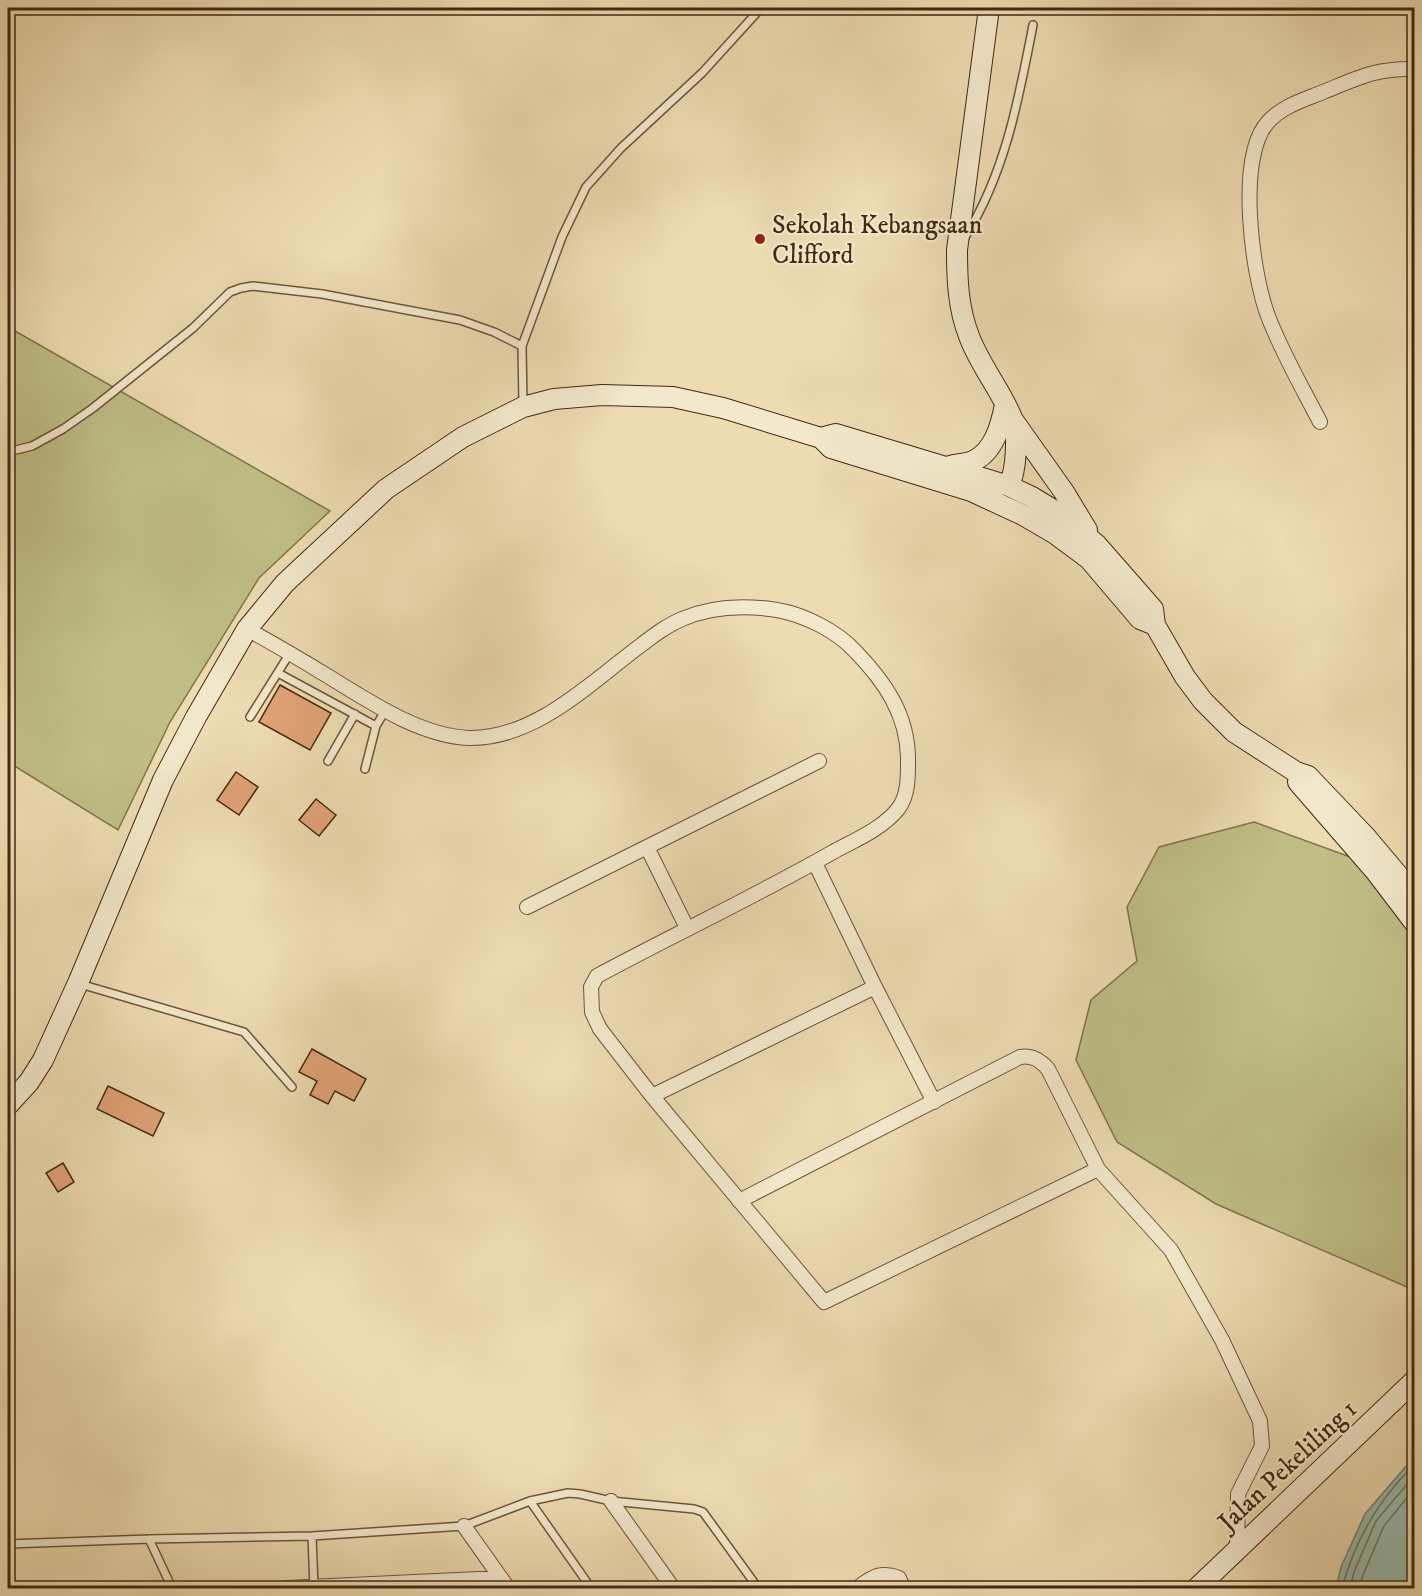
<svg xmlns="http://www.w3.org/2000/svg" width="1422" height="1596" font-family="'IM FELL DW Pica',serif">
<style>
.green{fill:#bfbe87;stroke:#82734c;stroke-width:1.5}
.water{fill:#99bbae;stroke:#77806f;stroke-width:1.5}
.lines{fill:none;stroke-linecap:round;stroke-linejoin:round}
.shore{stroke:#6f725f;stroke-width:1.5}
.building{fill:#e0a377;stroke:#452810;stroke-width:1.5}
.lane-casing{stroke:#6f5538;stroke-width:10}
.street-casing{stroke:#6f5538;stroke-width:16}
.secondary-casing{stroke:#452810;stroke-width:22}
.lane{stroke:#f3e8cc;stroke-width:7}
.street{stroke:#f3e8cc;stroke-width:14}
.secondary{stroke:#f3e8cc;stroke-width:20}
.poi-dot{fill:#8f2418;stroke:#f3e8cc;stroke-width:2}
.labels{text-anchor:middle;stroke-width:4.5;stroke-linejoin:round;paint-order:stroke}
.poi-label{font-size:26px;fill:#452810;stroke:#f3e8cc;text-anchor:start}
.street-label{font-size:26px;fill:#452810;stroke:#f3e8cc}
</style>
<rect width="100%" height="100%" fill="#eddbb1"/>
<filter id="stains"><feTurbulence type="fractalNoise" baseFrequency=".00333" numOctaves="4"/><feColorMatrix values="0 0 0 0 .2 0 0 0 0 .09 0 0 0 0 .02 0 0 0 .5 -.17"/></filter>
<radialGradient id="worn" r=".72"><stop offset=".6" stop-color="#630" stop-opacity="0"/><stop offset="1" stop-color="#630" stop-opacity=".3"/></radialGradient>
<path class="green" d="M8,327L330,511L259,578L170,722L118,830L8,762Z
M1254,822L1353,858L1414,932V1290L1216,1204L1117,1142L1076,1060L1091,1000L1137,961L1127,907L1159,847Z"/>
<path class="water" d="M1414,1457V1588H1336L1341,1567L1365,1514Z"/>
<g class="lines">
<path class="shore" d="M1342,1588C1355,1540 1378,1500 1414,1465
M1350,1588L1354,1572L1376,1521L1414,1476
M1359,1588L1363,1575L1384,1526L1414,1489"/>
</g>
<path class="building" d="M280,685L331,713L310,750L259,722Z
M236,772L258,787L239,815L217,800Z
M316,799L336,815L319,836L299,820Z
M312,1049L366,1079L354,1101L335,1091L328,1104L310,1095L317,1081L299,1072Z
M108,1086L164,1113L153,1136L97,1109Z
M63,1163L74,1182L58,1192L46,1173Z"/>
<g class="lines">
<g class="lane-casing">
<path id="lane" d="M965,237C1005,174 1019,98 1033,25
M523,404L522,346L562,237L586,187L621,148L702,73L761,8
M8,452L32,446L63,429L93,408L193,328L230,292L241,288L253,286L322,294L460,320L494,332L522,346
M278,673L376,726L385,711
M250,717L290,653
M328,761L355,714
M365,769L376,726
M80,984L244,1032L292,1087
M530,1501L591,1588
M312,1536L314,1587
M149,1539L172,1588
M8,1544L149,1539L312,1536L464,1526L530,1501L568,1493L580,1494L611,1501L694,1509L703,1512L758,1588"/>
</g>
<g class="street-casing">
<path id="street" d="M1320,422C1302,387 1282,353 1268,316C1252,274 1236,157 1268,122C1282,106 1304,100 1323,92C1358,78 1376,68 1414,69
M247,629C274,644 300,659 326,675C367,700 419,736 469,738C532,739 585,688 632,652C648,640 663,627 682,619C712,606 745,605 777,610C805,615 837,631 856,652C885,682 907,714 908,757C908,775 909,795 898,809C882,829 855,840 833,852C756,896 675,934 597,976L591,987L592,1012L600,1029L652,1096L824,1302L1098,1169L1048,1069C1040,1060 1032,1055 1020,1057L739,1201
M647,847L687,928
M815,863L875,987L934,1102
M527,907L819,761
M652,1096L875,987
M1098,1169L1171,1250L1222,1340L1260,1421L1262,1446L1238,1494L1237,1549
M611,1501L673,1588
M464,1526L508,1588
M287,1588L500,1578
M857,1588C873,1577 879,1571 899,1578L903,1588"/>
</g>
<g class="secondary-casing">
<path id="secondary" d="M989,8L957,250C957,279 958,308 969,336C980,366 1001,390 1012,418C1019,434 1016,471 1009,486
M1013,420L1064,492L1087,530
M821,438L836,434L1009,486L1032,497L1060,514L1097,545L1153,609L1155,625L1185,677L1203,701L1234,732L1296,772L1308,776L1366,837L1414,894
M950,466C957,464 966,464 973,461C994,452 1001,425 1005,405
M1298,782L1376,872L1414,922
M8,1105L29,1082L43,1060L78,983L163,780L196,717L247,629L285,583L386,489L463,437L523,407L554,399L602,395L673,397L723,408L821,438L831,448L971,491L1023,515L1054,533L1089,559L1140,619L1155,625
M1197,1588L1414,1381"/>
</g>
<use href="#lane" class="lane"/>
<use href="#street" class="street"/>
<use href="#secondary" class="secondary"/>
</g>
<circle class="poi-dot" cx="760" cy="239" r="6"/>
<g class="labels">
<g class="poi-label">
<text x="772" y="233">Sekolah Kebangsaan<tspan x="772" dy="30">Clifford</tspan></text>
</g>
<g class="street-label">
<text transform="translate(1287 1465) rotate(-43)" y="9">Jalan Pekeliling 1</text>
</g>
</g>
<rect width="1422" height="1596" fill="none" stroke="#eddbb1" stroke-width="30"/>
<rect x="9" y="9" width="1404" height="1578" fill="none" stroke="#452810" stroke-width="3"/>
<rect x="15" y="15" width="1392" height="1566" fill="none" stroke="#452810" stroke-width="1.5"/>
<rect width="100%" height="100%" filter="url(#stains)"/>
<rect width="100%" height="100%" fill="url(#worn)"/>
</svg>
